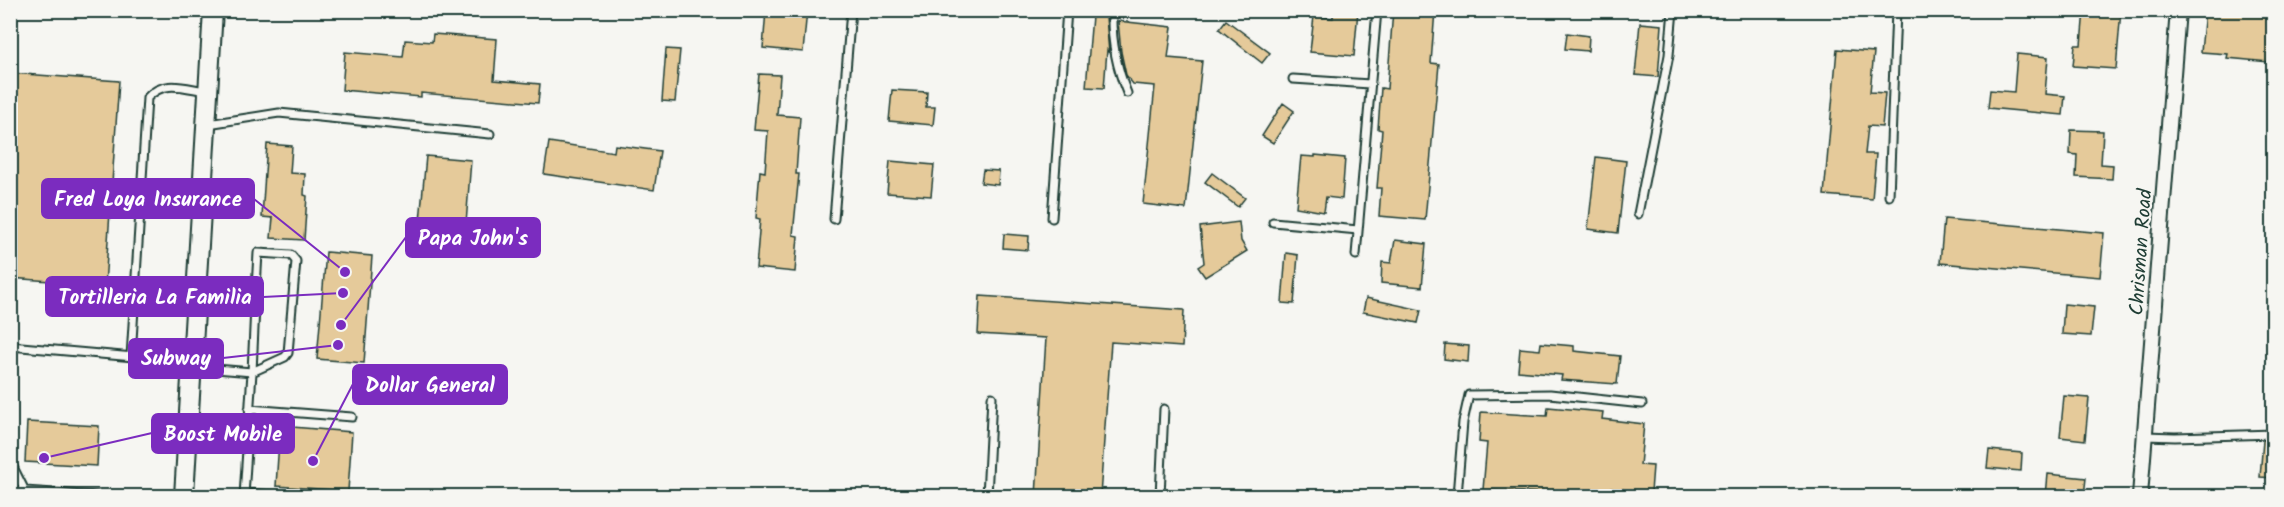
<svg xmlns="http://www.w3.org/2000/svg" width="2284" height="507" font-family="Kalam,sans-serif">
<style>
.building{fill:#e5ca9a;stroke:#1f3d34;stroke-width:1.5}
.lines{fill:none;stroke-linecap:round;stroke-linejoin:round}
.lane-casing{stroke:#1f3d34;stroke-width:11}
.street-casing{stroke:#1f3d34;stroke-width:18}
.secondary-casing{stroke:#1f3d34;stroke-width:22}
.lane{stroke:#f6f6f2;stroke-width:7}
.street{stroke:#f6f6f2;stroke-width:14}
.secondary{stroke:#f6f6f2;stroke-width:18}
.labels{text-anchor:middle;stroke-width:4.5;stroke-linejoin:round;paint-order:stroke}
.street-label{font-size:20px;fill:#1f3d34;stroke:#f6f6f2}
.leader{fill:none;stroke:#7b2cbf;stroke-width:2}
.callout-dot{fill:#7b2cbf;stroke:#f6f6f2;stroke-width:2}
.callout{fill:#7b2cbf;stroke:#7b2cbf;stroke-width:2}
.callout-label{font-size:21px;text-anchor:middle;font-weight:bold;fill:#fff}
</style>
<rect width="100%" height="100%" fill="#f6f6f2"/>
<filter id="ink" filterUnits="userSpaceOnUse"><feTurbulence type="fractalNoise" baseFrequency=".0167" numOctaves="2"/><feDisplacementMap in="SourceGraphic" scale="12" xChannelSelector="R" yChannelSelector="G"/><feConvolveMatrix kernelMatrix="1 2 1 2 8 2 1 2 1" color-interpolation-filters="sRGB"/></filter>
<g filter="url(#ink)">
<path class="building" d="M766,10H807L803,52L763,48Z
M1333,10H1358L1354,56L1310,52L1314,16L1333,18Z
M1393,10H1435L1431,63L1439,64L1425,220L1379,216L1381,188H1377L1382,130L1378,129L1381,88L1387,89Z
M2084,10H2121L2116,69L2073,66L2075,45H2081Z
M2205,10H2273L2269,62L2227,58L2228,54L2201,52Z
M1092,16L1106,17L1109,53L1107,50L1104,88L1086,87Z
M1226,20L1270,53L1262,63L1219,29Z
M1118,21L1172,27L1168,58L1202,61L1186,209L1143,204L1155,86L1133,84L1126,75L1121,52Z
M1640,23L1662,25L1658,77L1635,75Z
M1567,33L1589,36L1588,51L1565,49Z
M433,34L497,39L494,80L540,84L538,103L421,93V97L342,90L345,52L403,57L405,40L432,42Z
M666,49L680,50L675,102L662,101Z
M1837,49L1874,52L1870,92L1885,93L1882,127L1868,126L1865,154H1876L1872,199L1824,195Z
M2017,54L2048,57L2045,94L2065,96L2063,115L1988,108L1990,90L2014,92Z
M10,73L119,81L105,285L10,278Z
M759,74L780,75L777,115L800,117L796,174H799L793,235L798,236L795,272L756,268L760,219L756,218L760,171L765,172L768,131L754,130Z
M892,90L927,92L926,107H935L933,125L889,121Z
M1283,103L1294,111L1273,143L1262,136Z
M2071,130L2103,131L2101,164L2113,165L2112,179L2076,177L2077,155L2070,154Z
M549,142L614,152L615,145L660,151L654,190L544,174Z
M267,144L292,146L290,173L305,174L304,195L307,196L304,240L271,238L273,218L262,217Z
M1315,155L1345,158L1342,199L1326,197L1324,212L1296,207L1301,156L1315,157Z
M426,156L471,160L465,236L419,232Z
M1596,157L1626,161L1618,233L1588,229Z
M890,161L934,165L931,196L887,193Z
M983,170L999,171L998,185L981,183Z
M1212,173L1245,198L1238,207L1205,182Z
M1944,219L2104,233L2100,277L1940,263Z
M1239,222L1241,241L1247,251L1205,277L1198,267L1204,263L1200,227Z
M1004,234L1029,236L1028,250L1003,248Z
M1395,240L1426,244L1422,287L1381,283L1382,262L1391,263Z
M326,252L372,256L364,363L317,359Z
M1286,253L1298,255L1294,304L1282,303Z
M980,296L1184,310L1182,347L1111,342L1100,496H1036L1046,338L978,334Z
M1366,298L1421,310L1418,323L1363,312Z
M2064,304L2094,307L2091,336L2062,334Z
M1541,343L1574,346V351L1620,356L1617,384L1561,380L1562,375L1518,371L1520,348L1540,350Z
M1445,344L1469,346L1468,362L1444,359Z
M2064,396L2089,398L2085,440L2060,437Z
M1548,407L1603,412L1602,419L1644,424L1640,465L1653,466L1651,492L1606,488L1605,496H1551V493L1483,490L1487,443L1479,442L1481,412L1547,416Z
M27,422L99,426L97,466L25,462Z
M280,426L352,432L348,491L276,486Z
M2263,440H2274V478L2260,477Z
M1989,450L2022,453L2021,471L1987,468Z
M2048,474L2086,478L2084,496H2046Z"/>
<g class="lines">
<g class="lane-casing">
<path id="lane" d="M1112,10C1111,41 1116,66 1127,93
M1293,79L1370,84
M208,124L279,113L490,134
M1889,196L1896,10
M1638,214L1669,55L1673,10
M1052,218L1067,10
M834,219L851,10
M1273,222L1358,230
M1356,255L1377,10
M10,346L190,362
M131,357L147,98C164,79 184,88 207,91
M192,367L252,372L255,306L197,302
M249,409L352,417
M2145,436L2175,437L2274,434
M10,466L13,467L25,491H10
M244,493L292,496
M25,496V491L98,496
M244,496L252,372L285,357L288,353L296,261L291,255L258,253L255,306
M987,496L992,397
M1160,496L1164,409
M1457,496L1463,422L1469,395L1550,394L1642,404"/>
</g>
<g class="street-casing">
<path id="street" d="M2140,496L2178,10"/>
</g>
<g class="secondary-casing">
<path id="secondary" d="M184,496L213,10"/>
</g>
<use href="#lane" class="lane"/>
<use href="#street" class="street"/>
<use href="#secondary" class="secondary"/>
</g>
</g>
<g class="labels">
<g class="street-label">
<text transform="translate(2140 252) rotate(-86)" y="7">Chrisman Road</text>
</g>
</g>
<path class="leader" d="M345 272L254 199M341 325L406 237M343 293L263 297M338 345L223 358M313 461L353 384M44 458L152 433"/>
<g class="callout-dot">
<circle cx="345" cy="272" r="6"/>
<circle cx="341" cy="325" r="6"/>
<circle cx="343" cy="293" r="6"/>
<circle cx="338" cy="345" r="6"/>
<circle cx="313" cy="461" r="6"/>
<circle cx="44" cy="458" r="6"/>
</g>
<g class="callout">
<rect x="42" y="179" width="212" height="39" rx="6"/>
<rect x="406" y="218" width="134" height="39" rx="6"/>
<rect x="46" y="277" width="217" height="39" rx="6"/>
<rect x="129" y="339" width="94" height="39" rx="6"/>
<rect x="353" y="365" width="154" height="39" rx="6"/>
<rect x="152" y="414" width="142" height="39" rx="6"/>
</g>
<g class="callout-label">
<text x="148" y="206">Fred Loya Insurance</text>
<text x="473" y="245">Papa John's</text>
<text x="155" y="304">Tortilleria La Familia</text>
<text x="176" y="365">Subway</text>
<text x="430" y="392">Dollar General</text>
<text x="223" y="441">Boost Mobile</text>
</g>
<rect width="2284" height="507" fill="none" stroke="#f6f6f2" stroke-width="36"/>
<rect x="18" y="18" width="2248" height="471" fill="none" stroke="#1f3d34" stroke-width="2" filter="url(#ink)"/>
</svg>
